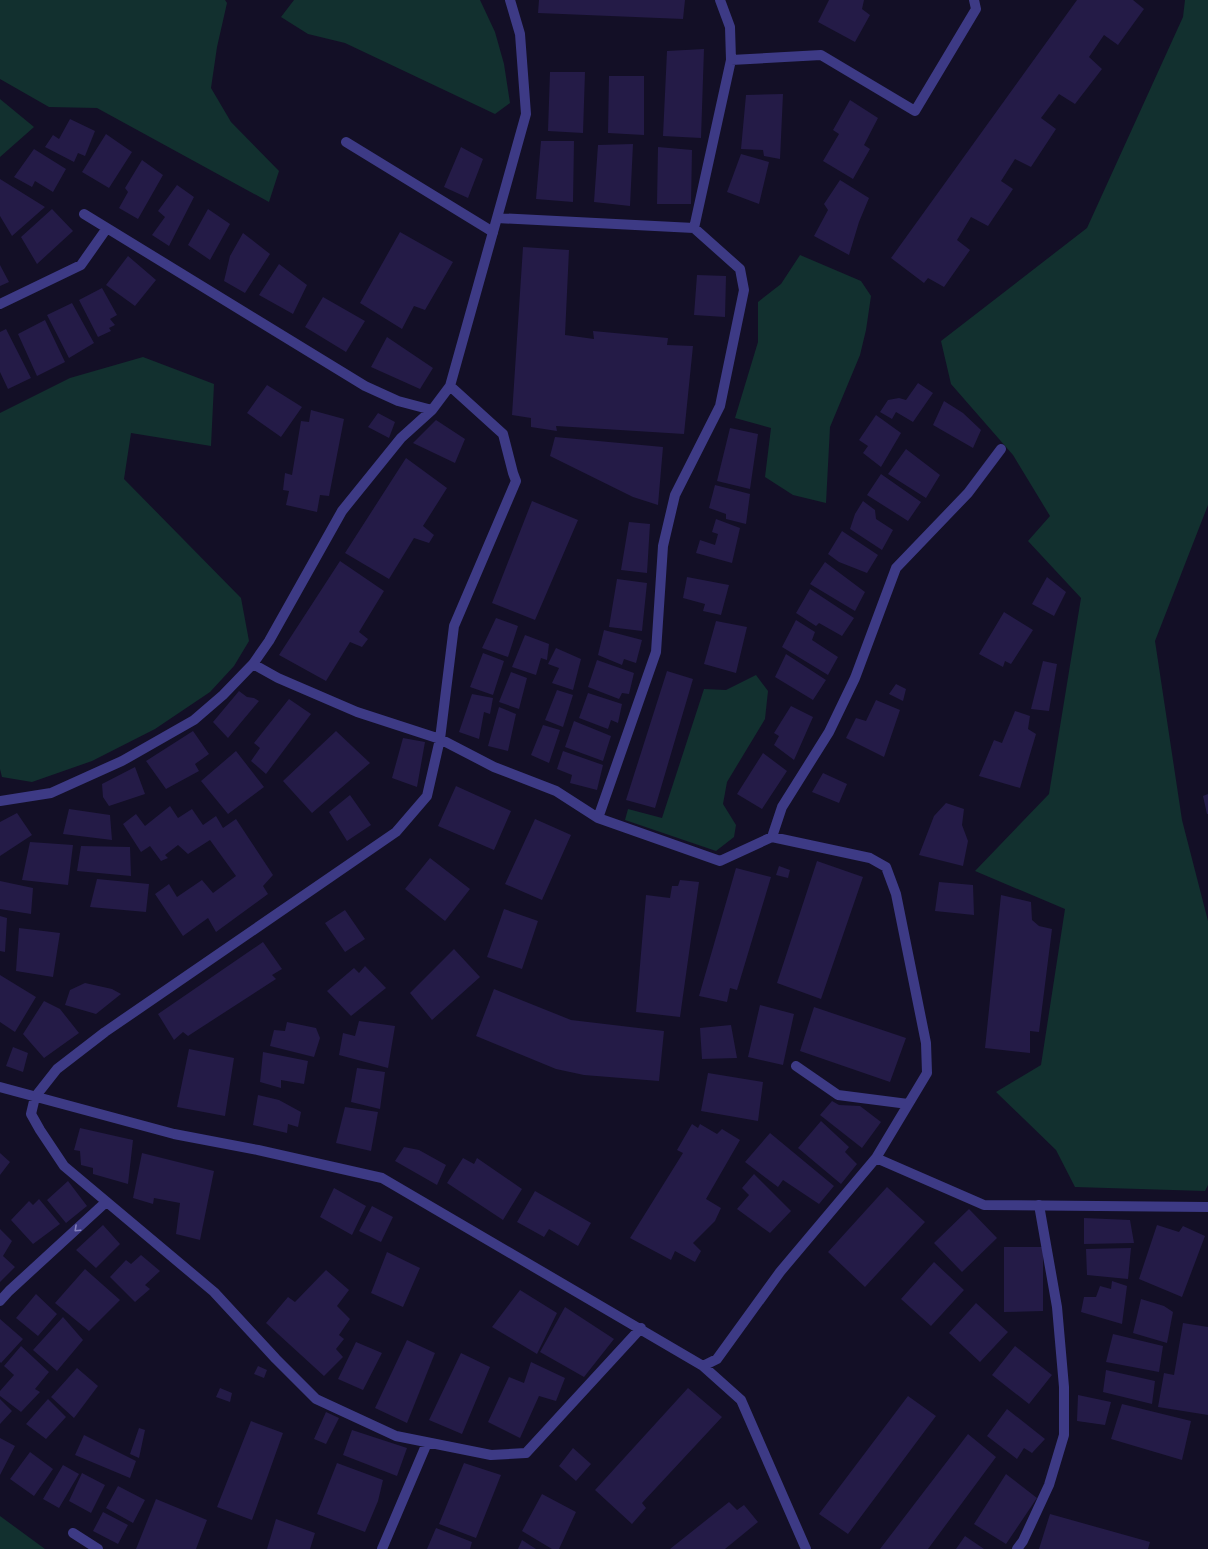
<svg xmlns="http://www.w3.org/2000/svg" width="1208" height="1549" font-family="Poppins,sans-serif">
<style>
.green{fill:#12302f}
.building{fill:#241b47}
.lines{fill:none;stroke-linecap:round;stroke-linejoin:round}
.service{stroke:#3d3a85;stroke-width:10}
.minor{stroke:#3d3a85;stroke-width:10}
.oneway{stroke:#837fbc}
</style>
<rect width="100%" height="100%" fill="#130f26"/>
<path class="green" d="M0,0H225L227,3L217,47L211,88L231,122L279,171L269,202L97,108L49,107L0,79Z
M294,0H480L495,32L504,64L510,103L495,114L345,43L308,34L281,17Z
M1185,0H1208V505L1155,641L1182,820L1208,921V1185L1205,1191L1075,1187L1056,1150L996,1092L1041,1065L1065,909L975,871L1049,794L1081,598L1028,541L1050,516L1013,455L951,384L941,341L1087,228L1183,17Z
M0,99L34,127L0,157Z
M800,255L861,281L871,296L866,330L860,355L830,427L826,503L793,495L765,477L771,428L735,418L758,342V302L781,284Z
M143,357L214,384L211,446L131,433L124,479L241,598L249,641L234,666L210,692L155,729L92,761L32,782L2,777L0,769V413L70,378Z
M756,675L768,691L765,719L727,782L723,804L736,825L734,837L716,851L625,820L628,809L662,818L704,689L726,690Z
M0,1516L45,1549H0Z"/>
<path class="building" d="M539,0H685L683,19L538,13Z
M829,0H864L862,9L870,15L855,42L818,22Z
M1077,0H1133L1144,9L1118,45L1104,35L1089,57L1102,69L1075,104L1059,94L1041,118L1056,129L1031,167L1015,159L1001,181L1013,189L988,226L971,217L957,240L970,250L944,287L928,278L924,283L891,258Z
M704,49L701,138L663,136L667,51Z
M550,72H585L583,133L548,131Z
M609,76H644V135L608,133Z
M783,94L780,159L764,156L763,150L741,149L746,95Z
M850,100L878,118L864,145L870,149L853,179L823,161L839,134L833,130Z
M70,119L95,131L85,156L78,153L74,162L45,147L53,135L59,139Z
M106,134L132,152L109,188L82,172Z
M541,141H574L573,202L536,199Z
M633,144L630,206L594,202L598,145Z
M461,147L483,159L468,198L444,187Z
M658,147L692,150L691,204H657Z
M34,149L66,169L53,192L35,181L32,187L14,177Z
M741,154L769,162L759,204L727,192Z
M142,160L163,175L138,219L119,208L128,192L125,188Z
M0,179L45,207L12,236L0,216Z
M840,180L869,198L859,222L849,255L814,236L828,210L824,204Z
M177,185L194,197L169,246L152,235L165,217L158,211Z
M52,209L73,231L37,264L21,237Z
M208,209L230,224L210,260L188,245Z
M400,232L453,262L425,310L414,306L402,329L360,303Z
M243,233L270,254L245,293L224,281L230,256Z
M523,247L569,250L565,335L594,339L593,331L668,338L667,345L693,346L684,434L556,426L557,431L531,427V418L512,415Z
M128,256L156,280L135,306L106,285Z
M279,264L307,285L293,314L259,295Z
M0,265L9,282L0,286Z
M697,275L726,276L725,317L694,315Z
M102,288L117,315L110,319L115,325L109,328L111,331L98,337L79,300Z
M323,297L365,321L346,352L305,327Z
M72,303L94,343L69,358L47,315Z
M45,320L65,362L37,376L18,334Z
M6,329L31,378L8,389L0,372V332Z
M387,337L433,368L420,389L371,367Z
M918,383L933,393L913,422L896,412L892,419L880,412L888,400L899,398L906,400Z
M267,385L302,407L281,437L247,413Z
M944,401L963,413L981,430L973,448L933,425Z
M311,410L344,419L329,496L320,495L317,512L286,505L289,491L283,490L285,473L292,475L301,421L309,422Z
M378,413L395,422L389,438L368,427Z
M876,415L901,433L881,467L863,453L868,446L859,440Z
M436,420L465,439L455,463L413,443Z
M730,428L758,434L750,489L717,481Z
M555,437L663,447L658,505L633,497L550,456Z
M906,449L940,475L926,498L888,474Z
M406,458L447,488L423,526L434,535L429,543L414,538L389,579L345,553Z
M881,474L921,502L908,521L867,495Z
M715,485L750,494L746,524L726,519V514L709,508Z
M532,501L578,520L535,620L492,603Z
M863,501L875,510L876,519L893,530L882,550L850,529L855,514Z
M716,519L740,528L732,563L696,553L700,540L715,545L718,534L712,532Z
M629,522L650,524L647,573L621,570Z
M842,531L878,555L867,573L839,562L828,554Z
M340,561L384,591L359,632L368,639L362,647L350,642L326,681L279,655Z
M825,562L865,592L855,611L810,584Z
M687,577L729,585L721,615L703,611L705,604L683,598Z
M1047,577L1066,592L1054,616L1032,604Z
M617,579L647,583L642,631L609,627Z
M810,589L854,618L842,636L819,623L816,626L796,613Z
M1004,612L1033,630L1011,664L1005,661L1003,667L979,654Z
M496,618L518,626L508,657L482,648Z
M796,620L815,632L812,640L838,657L828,675L782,647Z
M716,621L747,627L736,673L704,664Z
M604,630L642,640L636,663L624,659L622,665L598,655Z
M525,635L549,644L547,660L541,658L536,675L512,667Z
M556,648L581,659L573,690L552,683L559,668L548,664Z
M483,653L504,661L493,695L470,687Z
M786,654L826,680L813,700L775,677Z
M597,660L634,673L629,694L622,693L619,699L588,687Z
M1043,661L1057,664L1049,711L1031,709Z
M667,671L693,679L655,808L626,800Z
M511,672L527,678L519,709L499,702Z
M896,684L906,689L903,701L889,694Z
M557,690L573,695L563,727L545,720Z
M239,691L247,697L254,698L259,701L228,738L213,722Z
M588,693L622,704L618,723L611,720L608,729L579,718Z
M472,694L493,698L490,714L484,712L479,739L459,732Z
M289,699L311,714L266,774L251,761L260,748L254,743Z
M876,700L900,710L884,757L846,738L856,718L866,721Z
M791,706L813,717L794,760L774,745L779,736L774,733Z
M499,707L516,714L508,751L488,746Z
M1015,711L1030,716L1028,729L1036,734L1020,788L979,776L994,740L1002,743Z
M574,721L611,736L603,761L565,747Z
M543,725L560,730L549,763L531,755Z
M193,731L209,754L195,764L199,771L166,789L146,761Z
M336,731L370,763L312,813L283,781Z
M403,738L425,742L417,787L392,778Z
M236,751L264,787L228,814L201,781Z
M563,751L603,765L597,790L570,783L572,775L557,769Z
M763,753L787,771L762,809L737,794Z
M135,767L145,794L109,806L103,797L102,784Z
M823,773L847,784L839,803L812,792Z
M456,786L511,811L494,850L438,826Z
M1208,794V814H1207L1203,796Z
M350,795L371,825L347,841L329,812Z
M946,803L964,809L962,825L968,841L963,866L919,855L934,816Z
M170,806L178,818L192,809L203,825L216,816L223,828L236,819L273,875L263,886L268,894L216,932L208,918L183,936L155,894L169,884L177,897L202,880L213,893L236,876L210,840L188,854L178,845L165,855L168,858L161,861L150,846L141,852L123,824L136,814L145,826Z
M69,809L110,815L112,840L63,834Z
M17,813L32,835L0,856V822Z
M535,819L571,835L542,900L505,884Z
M30,842L73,845L68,885L22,880Z
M81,846L130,847L131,876L77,871Z
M430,858L470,889L445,921L405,889Z
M817,861L863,877L821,999L777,983Z
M779,866L790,870L788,878L776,875Z
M736,868L771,877L737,990L730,988L727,1002L699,996Z
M97,879L149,884L146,912L90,907Z
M680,880L699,882L680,1017L636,1012L646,895L670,898L672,886H678Z
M0,881L33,888L31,914L0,909Z
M939,882L973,885L974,915L935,911Z
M1001,895L1031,902L1032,920L1039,926L1052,929L1039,1032L1030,1031V1053L985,1048Z
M504,909L538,921L522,969L487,957Z
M345,910L365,939L345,952L325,923Z
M0,916L7,918L5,952L0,951Z
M19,928L60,933L53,977L16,971Z
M263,942L282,969L272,975L276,979L188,1036L183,1032L174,1040L158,1014Z
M454,949L480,977L432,1020L410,993Z
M365,966L386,988L351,1016L327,991L354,968L359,973Z
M0,975L36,997L15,1032L0,1022Z
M85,983L112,989L121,994L96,1014L65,1005L70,990Z
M494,989L571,1020L664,1031L659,1081L584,1075L556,1069L476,1036Z
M44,1001L60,1009L79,1033L44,1058L23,1034Z
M760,1005L794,1014L783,1065L748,1057Z
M814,1007L906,1038L890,1082L800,1051Z
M359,1021L395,1026L388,1068L339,1055L343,1033L355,1036Z
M287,1022L316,1028L320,1038L314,1057L270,1046L274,1030L285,1031Z
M731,1025L737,1058L702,1059L700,1028Z
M13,1047L28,1053L23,1072L6,1066Z
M189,1049L234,1058L225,1116L177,1107Z
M263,1052L308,1061L304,1084L281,1080V1088L260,1082Z
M357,1068L385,1072L380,1109L351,1102Z
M708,1073L763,1082L758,1121L701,1111Z
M258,1095L279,1100L301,1112L298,1127L288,1124L287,1133L253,1125Z
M832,1101L839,1105L860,1106L881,1122L862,1148L820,1115Z
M345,1107L378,1112L371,1151L336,1143Z
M821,1121L849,1147L845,1152L857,1164L841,1184L798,1148Z
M692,1124L698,1128L700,1124L717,1134L722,1129L740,1140L706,1199L721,1208L715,1221L693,1243L701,1251L695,1262L675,1251L671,1260L630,1238L683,1153L677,1150Z
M80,1128L133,1140L128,1184L93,1174V1168L81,1165L80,1151L74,1150Z
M770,1133L834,1186L819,1204L783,1180L778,1187L745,1162Z
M404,1147L419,1150L446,1165L437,1185L395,1161Z
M0,1153L10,1162L0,1175Z
M142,1153L214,1171L200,1240L176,1234L180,1203L154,1198L153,1204L133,1198Z
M463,1158L474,1164L477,1158L522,1189L503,1220L447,1183Z
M754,1174L791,1211L770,1233L737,1209L749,1195L742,1188Z
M68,1181L87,1206L66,1223L47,1200Z
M887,1187L925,1222L865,1287L828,1252Z
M334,1188L366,1206L352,1235L320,1217Z
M535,1191L591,1223L578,1246L549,1229L544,1237L517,1222Z
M39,1199L60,1224L33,1244L11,1220L29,1201L33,1205Z
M372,1206L393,1217L381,1242L359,1231Z
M969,1209L997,1238L962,1272L934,1243Z
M1084,1218L1130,1220L1134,1243L1084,1244Z
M103,1225L120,1244L96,1268L76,1250Z
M1157,1225L1179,1232L1183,1226L1205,1236L1182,1297L1139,1279Z
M0,1229L12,1241L3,1256L15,1267L0,1282Z
M1004,1247H1043V1311L1004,1312Z
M1131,1248L1128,1279L1087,1275L1086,1249Z
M387,1252L420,1268L403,1307L371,1293Z
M141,1255L160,1271L145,1285L150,1289L135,1302L110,1277L126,1260L131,1264Z
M934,1262L964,1290L931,1326L901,1299Z
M85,1269L120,1300L89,1331L55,1303Z
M326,1270L349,1290L337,1306L350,1319L339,1335L344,1339L336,1349L343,1357L324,1376L266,1323L288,1297L295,1302Z
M1112,1281L1127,1286L1122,1324L1081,1312L1084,1297H1096L1100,1286L1111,1289Z
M520,1290L557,1313L537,1354L492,1327Z
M36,1294L57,1314L38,1336L16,1318Z
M1141,1299L1164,1306L1173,1312L1167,1343L1133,1333Z
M976,1303L1008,1332L980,1362L949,1333Z
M565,1307L614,1339L584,1377L540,1352Z
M63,1317L83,1340L57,1371L33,1350Z
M0,1319L23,1339L1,1363L0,1362Z
M1183,1323L1208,1327V1415L1158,1407L1164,1373L1174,1375Z
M1113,1334L1163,1346L1159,1372L1106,1362Z
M407,1340L435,1353L407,1423L375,1408Z
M356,1342L382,1353L363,1390L338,1379Z
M21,1346L49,1372L35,1389L40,1392L21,1412L0,1396V1391L14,1375L4,1366Z
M1015,1346L1052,1375L1029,1404L992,1375Z
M461,1353L490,1367L462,1434L429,1420Z
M531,1362L565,1378L556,1401L539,1396L520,1438L488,1422L509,1377L524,1383Z
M258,1366L267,1370L264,1378L254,1374Z
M77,1368L98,1386L74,1418L51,1397Z
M1106,1370L1155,1381L1152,1404L1103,1392Z
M220,1388L232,1393L230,1402L216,1397Z
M688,1388L722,1417L642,1503L646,1508L632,1524L595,1490Z
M1078,1395L1111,1402L1105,1425L1077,1421Z
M908,1396L936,1416L848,1534L819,1514Z
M0,1399L12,1411L0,1424Z
M48,1399L66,1417L46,1439L26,1424Z
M1122,1404L1191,1421L1182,1460L1111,1439Z
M1007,1409L1045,1439L1032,1453L1024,1448L1017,1459L987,1436Z
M326,1412L339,1418L326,1444L314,1439Z
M251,1421L283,1433L252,1520L217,1507Z
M139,1428L145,1430L139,1458L130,1454Z
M352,1430L407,1448L397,1476L343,1455Z
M968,1434L996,1457L928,1549H880Z
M84,1435L136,1461L130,1478L75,1455Z
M0,1438L15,1446L0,1475Z
M573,1448L591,1464L576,1481L559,1466Z
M30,1452L53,1469L34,1496L10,1479Z
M337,1463L383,1480L378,1501L365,1532L317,1514Z
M464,1463L501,1475L476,1538L439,1524Z
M63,1465L79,1474L59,1508L43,1499Z
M82,1473L105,1485L91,1513L69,1501Z
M1006,1474L1037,1498L1006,1544L974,1524Z
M118,1486L145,1500L133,1523L106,1508Z
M542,1494L576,1512L559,1549H552L522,1531Z
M156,1499L207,1520L196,1549H136Z
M729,1502L737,1510L744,1505L758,1522L725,1549H670Z
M103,1512L128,1525L118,1544L93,1531Z
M1050,1514L1150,1542L1148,1549H1039Z
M276,1519L315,1533L310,1549H267Z
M436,1528L472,1542L470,1549H427Z
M965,1536L984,1549H956Z
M522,1540L536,1549H518Z"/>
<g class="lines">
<path class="service" d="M346,142L493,232
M1017,1549L1023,1541L1049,1485L1064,1435V1387L1057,1307L1039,1205"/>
<path class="minor" d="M720,0L730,27L731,60L821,55L915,111L976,9L974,0
M84,214L365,386L398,401L432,410
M497,218L694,228L740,269L744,290L720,406L675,495L663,546L656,652L598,818
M694,228L731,60
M0,304L81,265L107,228
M450,386L503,434L513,473L516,481L454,626L440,739L427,796L396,832L105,1032L57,1069L35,1097L31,1114L40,1130L64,1166L214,1292L276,1359L316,1399L396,1436L491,1455L526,1453L641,1328
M253,664L278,678L357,712L440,739L494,767L556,791L598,818L720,861L772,837L870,858L886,867L896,894L926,1043L927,1073L876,1158
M0,801L51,793L122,761L194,720L223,695L253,664L269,641L342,511L401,438L432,410L450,386L526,114L520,34L510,0
M772,837L782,807L829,732L855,678L896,568L968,493L1001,449
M796,1066L838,1095L908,1104
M0,1087L174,1134L258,1150L382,1178L703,1366L741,1400L806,1549
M0,1301L9,1291L106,1202
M703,1366L717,1359L780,1272L876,1158L984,1205L1208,1207
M73,1533L98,1549
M382,1549L427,1443"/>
</g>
<defs><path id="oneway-chevron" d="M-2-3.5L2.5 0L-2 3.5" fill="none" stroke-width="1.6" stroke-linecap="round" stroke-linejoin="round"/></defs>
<use class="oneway" href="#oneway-chevron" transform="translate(77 1229) rotate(137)"/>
</svg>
